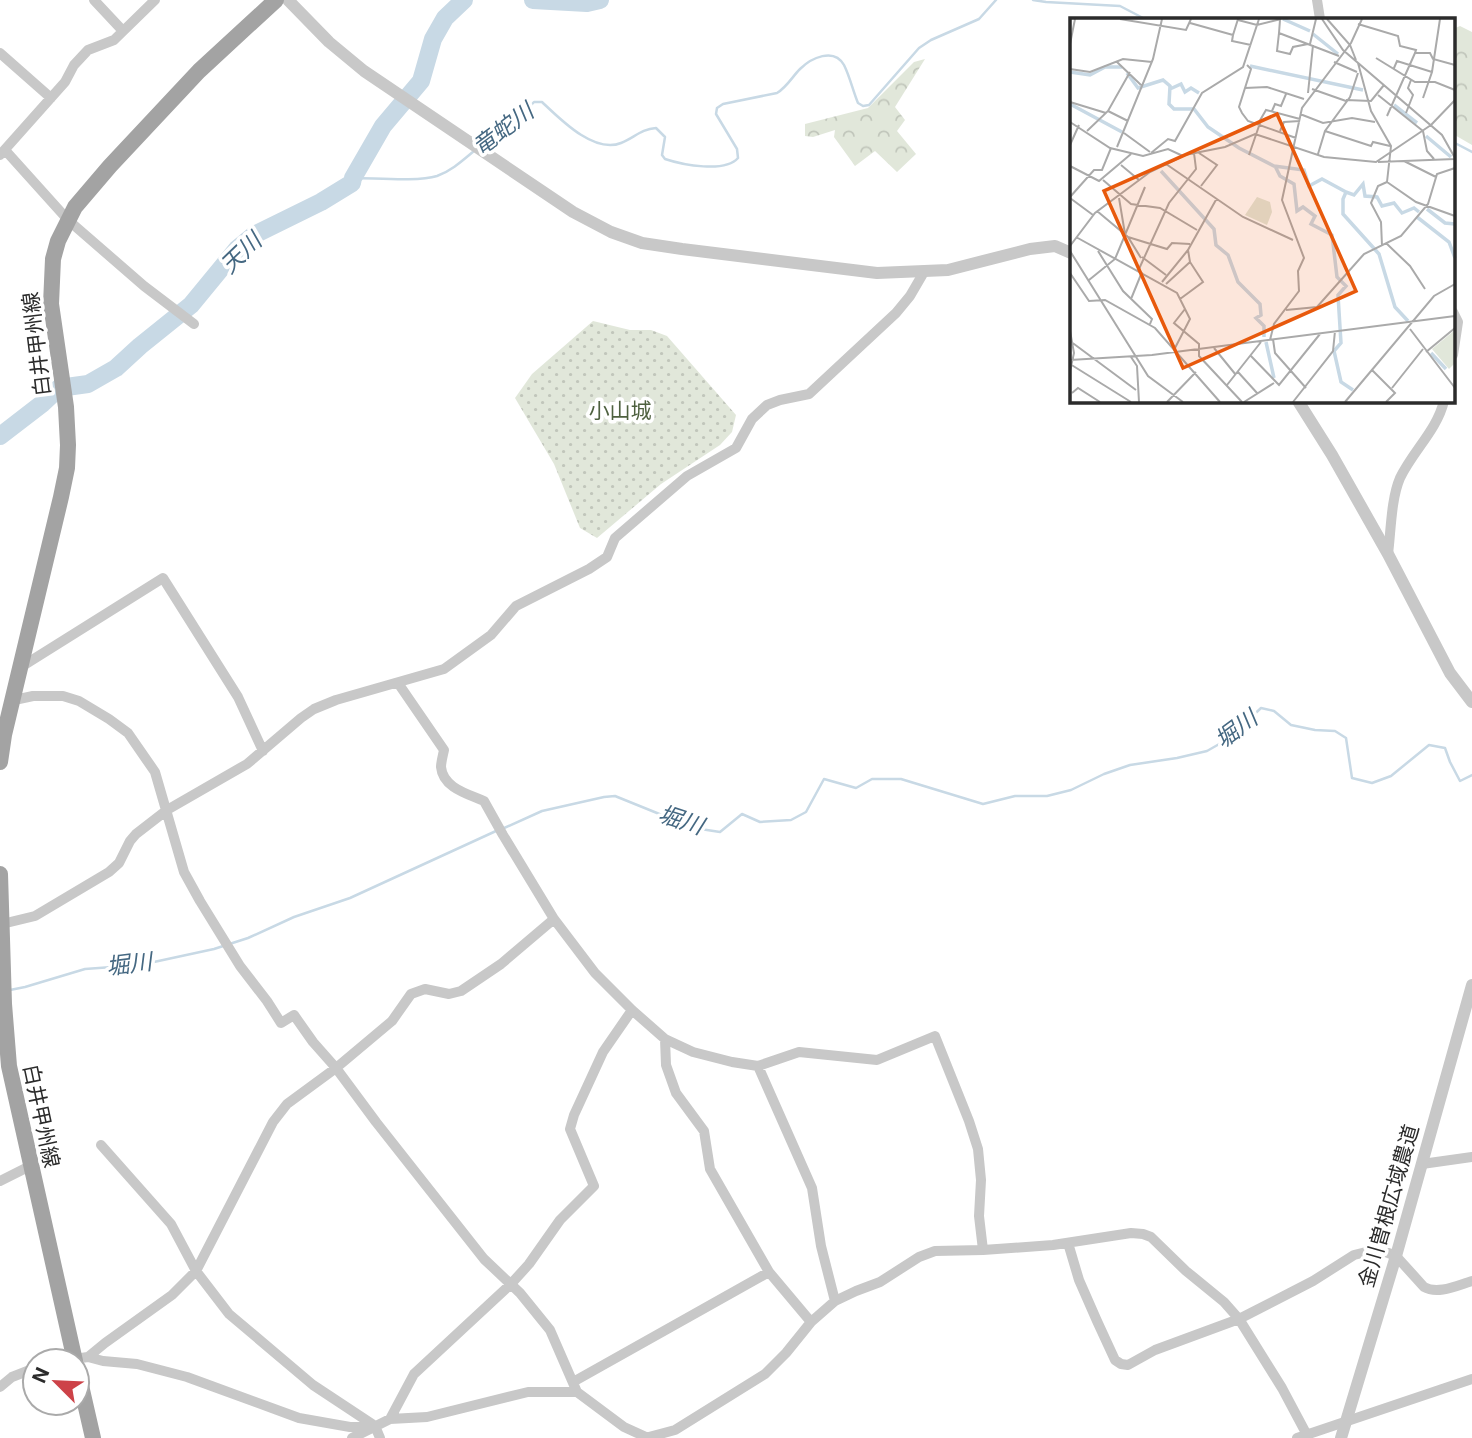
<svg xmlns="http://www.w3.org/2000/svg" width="1472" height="1438" font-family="Inter,'Noto Sans JP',sans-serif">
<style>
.forest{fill:url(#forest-crowns)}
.park{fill:url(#park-dots)}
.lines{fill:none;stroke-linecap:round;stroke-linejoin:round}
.stream{stroke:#c8d9e5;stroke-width:2.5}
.river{stroke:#c8d9e5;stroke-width:18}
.minor{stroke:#c8c8c8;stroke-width:10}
.tertiary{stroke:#c8c8c8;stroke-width:12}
.primary{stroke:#a3a3a3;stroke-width:16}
.labels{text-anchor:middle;stroke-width:7;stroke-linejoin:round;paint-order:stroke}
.street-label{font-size:21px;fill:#2b2b2b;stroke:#fff}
.park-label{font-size:21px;fill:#4e613f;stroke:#fff}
.water-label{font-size:23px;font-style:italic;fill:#456882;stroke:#fff}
.inset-river{fill:none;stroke:#c8d9e5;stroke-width:3.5}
.inset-road{fill:none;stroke:#aaa;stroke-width:2}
.view{fill:#e8590c;fill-opacity:0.15;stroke:#e8590c;stroke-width:3.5}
.inset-edge{fill:none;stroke:#2b2b2b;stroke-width:3.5}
</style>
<defs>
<pattern id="forest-crowns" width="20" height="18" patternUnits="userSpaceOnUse" patternTransform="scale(1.75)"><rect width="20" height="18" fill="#e1e7da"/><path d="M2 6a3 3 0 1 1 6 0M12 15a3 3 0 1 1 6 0" fill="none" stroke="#c1c6bb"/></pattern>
<pattern id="park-dots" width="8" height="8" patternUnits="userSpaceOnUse" patternTransform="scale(1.75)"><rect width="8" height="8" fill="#e1e7da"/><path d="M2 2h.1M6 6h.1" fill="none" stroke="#c1c6bb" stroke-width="1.8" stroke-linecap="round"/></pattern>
</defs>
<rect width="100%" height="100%" fill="#fff"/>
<path class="forest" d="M1460,26L1472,32V145L1453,134V29Z
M925,59L895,107L905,120L897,131L916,154L897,172L875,151L855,166L834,137L835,130L813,137L805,136V124L868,108L914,62Z"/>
<path class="park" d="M593,321L630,330H651L667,336L736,415L732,432L720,445L661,484L597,538L580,528L554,464L515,398L532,374Z"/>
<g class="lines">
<path class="stream" d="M1033,0L1046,2L1120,6L1145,19
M1453,142L1472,152
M482,145L522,115L534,102H542C560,119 594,154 621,143C634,138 641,129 656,128L665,137L662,155L665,159C683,165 725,173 738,158L737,149L716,114L717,108L723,104L777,93C787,87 792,77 800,69C811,58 834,47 844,65C850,77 853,91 858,103L863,106L869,105L919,48L931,40L979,19L996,0
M353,178C375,178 418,182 437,176C451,171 462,161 474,151
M502,829L542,811L604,797L615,796L694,828L720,832L742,814L760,822L791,820L806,812L824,779L856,788L872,779H901L983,804L1015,796H1047L1071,790L1104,774L1130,765L1177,758L1207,751L1228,739L1261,708L1274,711L1291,725L1315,730L1335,731L1346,738L1352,778L1372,783L1391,776L1429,745L1445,748L1450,762L1460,781L1472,775
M10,990L25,987L85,969L140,965L214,949L248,938L294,917L350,898L496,831"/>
<path class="river" d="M533,0L587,3L600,0
M0,436L43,403L59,388L88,384L116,368L140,346L191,305L237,249L254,235L321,202L352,183L353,178L383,126L421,81L433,39L445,18L464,0"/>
<path class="minor" d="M94,0L123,31
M1317,0L1320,19
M0,53L51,98
M5,150L68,220L144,286L194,324
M0,155L65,82L74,65L88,50L114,40L155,0
M1453,312L1458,322L1453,355
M1388,554C1391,531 1391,499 1400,478C1413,451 1437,430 1444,401
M21,667L163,578L238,697L263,751
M398,683L444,750C443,755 441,762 441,767C443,788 468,794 484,801L503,835L554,919L595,973L632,1010L665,1039L693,1052L732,1062L758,1066L799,1052L877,1060L935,1036L969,1121L978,1149L981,1180L979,1216L983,1250
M13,698L19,699L33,696H63L79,701L109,719L128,733L155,772L184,872L200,901L240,966L267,1001L281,1023L294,1015L313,1042L336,1068L376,1122L484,1259L520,1293L550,1330L577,1392L624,1427L646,1437
M2,924L35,916L109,872L119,863L130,841L136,834L167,810L247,764L301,718L314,709L336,700L444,669L491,635L516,606L589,569L607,557L615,538L687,476L736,448L752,419L767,405L780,400L809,394L896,313L910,296L924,272
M665,1039L666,1065L676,1093L704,1131L710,1169L769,1272L811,1322
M758,1066L812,1188L821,1246L835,1301
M101,1145L171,1224L196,1271L229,1314L313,1385L375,1426L380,1438
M1422,1164L1472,1157
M0,1181L30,1166
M1068,1243L1079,1280L1097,1321L1115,1360L1121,1364L1128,1365L1155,1350L1239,1319L1313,1281L1354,1255L1378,1249L1396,1256L1424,1287C1438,1295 1458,1285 1472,1281
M88,1357L105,1343L172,1295L196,1271L273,1122L287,1104L336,1068L392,1021L411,994L425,989L449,994L461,991L501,964L554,919
M60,1361L88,1357L103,1361L137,1364L187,1377L299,1418L350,1427H372
M573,1382L769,1272
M0,1387L12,1377L35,1368
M390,1419L414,1374L511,1284L529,1264L560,1220L594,1186L570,1129L574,1115L603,1052L632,1010
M352,1438L390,1419L427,1417L528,1392H577
M645,1438L675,1430L765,1374L786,1353L811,1322L835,1301L856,1291L880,1282L919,1257L935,1251L983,1250L1053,1245L1131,1233L1143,1234L1151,1237L1186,1271L1224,1302L1239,1319L1282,1388L1307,1435
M1297,1438L1472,1379"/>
<path class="tertiary" d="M288,0L329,42L364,71L573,212L611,232L642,243L682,249L877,273L948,270L1030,249L1055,246L1071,253
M1298,401L1332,455L1388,554L1450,673L1472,702
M1341,1438L1396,1256L1472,985"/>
<path class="primary" d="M0,762L4,735L61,497L67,468L68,445L66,407L51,304L53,259L58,241L75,207L110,166L199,71L276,0
M0,874L4,1004L9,1066L75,1361
M77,1368L93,1438"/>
</g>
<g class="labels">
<g class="street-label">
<text transform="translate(37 344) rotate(-97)" y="7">白井甲州線</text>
<text transform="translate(41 1116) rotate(78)" y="7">白井甲州線</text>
<text transform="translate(1389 1206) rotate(-74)" y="7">金川曽根広域農道</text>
</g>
<g class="park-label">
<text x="620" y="418">小山城</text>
</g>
<g class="water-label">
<text transform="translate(503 129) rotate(-37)" y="8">竜蛇川</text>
<text transform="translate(241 253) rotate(-44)" y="8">天川</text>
<text transform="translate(1236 729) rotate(-37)" y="8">堀川</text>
<text transform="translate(681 820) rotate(18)" y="8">堀川</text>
<text transform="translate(129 964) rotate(-7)" y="8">堀川</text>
</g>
</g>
<g transform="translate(1070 18)">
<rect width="385" height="385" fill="#fff"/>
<path d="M385,312V345L379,351L362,331Z" fill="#e1e7da"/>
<path d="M187,179L200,184L202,194L197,207L175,197Z" fill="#e1e7da"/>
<path class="inset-river" d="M213,1L240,13M243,16L268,36M180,48L293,72M0,54L20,57L35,49H52M57,55L68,70L93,62L100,68L99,86L104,91H124L138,109L169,130L204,148L234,152L239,168L252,161L276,174M100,71L111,66L115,74L121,70L129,75M0,86L52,114M324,87L347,105M356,118L381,139M205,148L210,158L224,166L227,193L233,189L245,198L241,206L262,217L267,259L276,268L268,277L271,325L264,333L271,364L283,372M91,153L144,211L146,227L158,237L168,264L190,286L191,297L186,300L194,308V319M357,191L375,205L385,206M347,199L379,224L385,240M338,303L325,289L309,236L273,196V181L276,174L284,177L293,166L295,178L307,179L312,188L324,185L332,195L344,190L349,194M196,324L204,360M361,335L376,351"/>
<path class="inset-road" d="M50,1L116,12L121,1M252,1L273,32L372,117L385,140M257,1L280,27L286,42M168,2L187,7L211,1M210,2L209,15L269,38M120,5L163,17L168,1M288,6L328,18L330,28L346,32L345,35H360L363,41L385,47M209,15L207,33L220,36L223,29L238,26M163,17L162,23L181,27M0,26L5,1M240,26L246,1M306,40L345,64H365L385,72M47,44L71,67M264,44L287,54M288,45L301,93L321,128L317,164M177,47L181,51L169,89L172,95L178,103L226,120M324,50L327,43L362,54M0,51L20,54L53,41L82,44M175,70L197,69L234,81M242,71L276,83M238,75L243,27M308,77L353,113L357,133L364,141M353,80L362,54L370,1M276,82L301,83L314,67M0,84L36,95M38,93L58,103M202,93L205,86L211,88L216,76M336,95L343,77L338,70L341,62M230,96L253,105L282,100L305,104M317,98L345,35M0,104L40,130L73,138L98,131L113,138M189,104L196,92L230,101M361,107L385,82M17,113L38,93L60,54M210,113L214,104L230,103M255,113L301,128L303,124L320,128M54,115L80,134M0,127L9,107M47,129L83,41L92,1M81,135L98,121L105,123L132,75L173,49L189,1M129,135L147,147L131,168M248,136L255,113L280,79L288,55M179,137L190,105M334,143L366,159M308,144L385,141M96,146L173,199L223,222M51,147L69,162M0,148L29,163L61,136M33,162L61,186L90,190L127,212M317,164L346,184L385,198M0,179L24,152H32L41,130M0,180L23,197M49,180L55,216M27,193L58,219L71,240M6,219L107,275L120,301L105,330M58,219L97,231L102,225L120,226M316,225L340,248L355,271M0,228L25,195L80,154L115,137L155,129L185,116L254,139L306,144L361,107M312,228L311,204L301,185L308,168L317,164M0,233L78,358L113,384M28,233L53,273L82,301L80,306M72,239L96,257M69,251L99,185L126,151L124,135M0,255L19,283L35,282L85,310L150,384M19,262L45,241L75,169M92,264L118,232M96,266L120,244M61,281L72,254M110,281L133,264L120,244L118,232L147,180M115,291L104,305L129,326V338L172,384M216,292L247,289L294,236L331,218L358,186L367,156L385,150M340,311L385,370M0,313L4,335L0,353M203,321L205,335L236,370M200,322L204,306L229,273L228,253L234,240L212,182L232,90L281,25L292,1M0,323L66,372M144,330L166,357M356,334L385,310M180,337L209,367L250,316M61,339L67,348L69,384M0,342L82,337L385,298M0,346L61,384M302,352L325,375L316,384M168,354L187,375M157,367L191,324M322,370L353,331M2,375L8,370L30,384M97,384L126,354M174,384L204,365M223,384L263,333L265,313M275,384L364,278L385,266"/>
<path class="view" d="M207,96L286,273L113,350L34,173Z"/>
<rect width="385" height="385" class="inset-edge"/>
</g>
<g transform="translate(56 1382) rotate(294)"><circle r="33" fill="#ffffff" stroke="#aaaaaa" stroke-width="2"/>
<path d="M0-5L12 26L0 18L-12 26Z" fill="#cd4248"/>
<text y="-10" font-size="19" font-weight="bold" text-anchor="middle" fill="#2b2b2b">N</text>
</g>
</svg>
